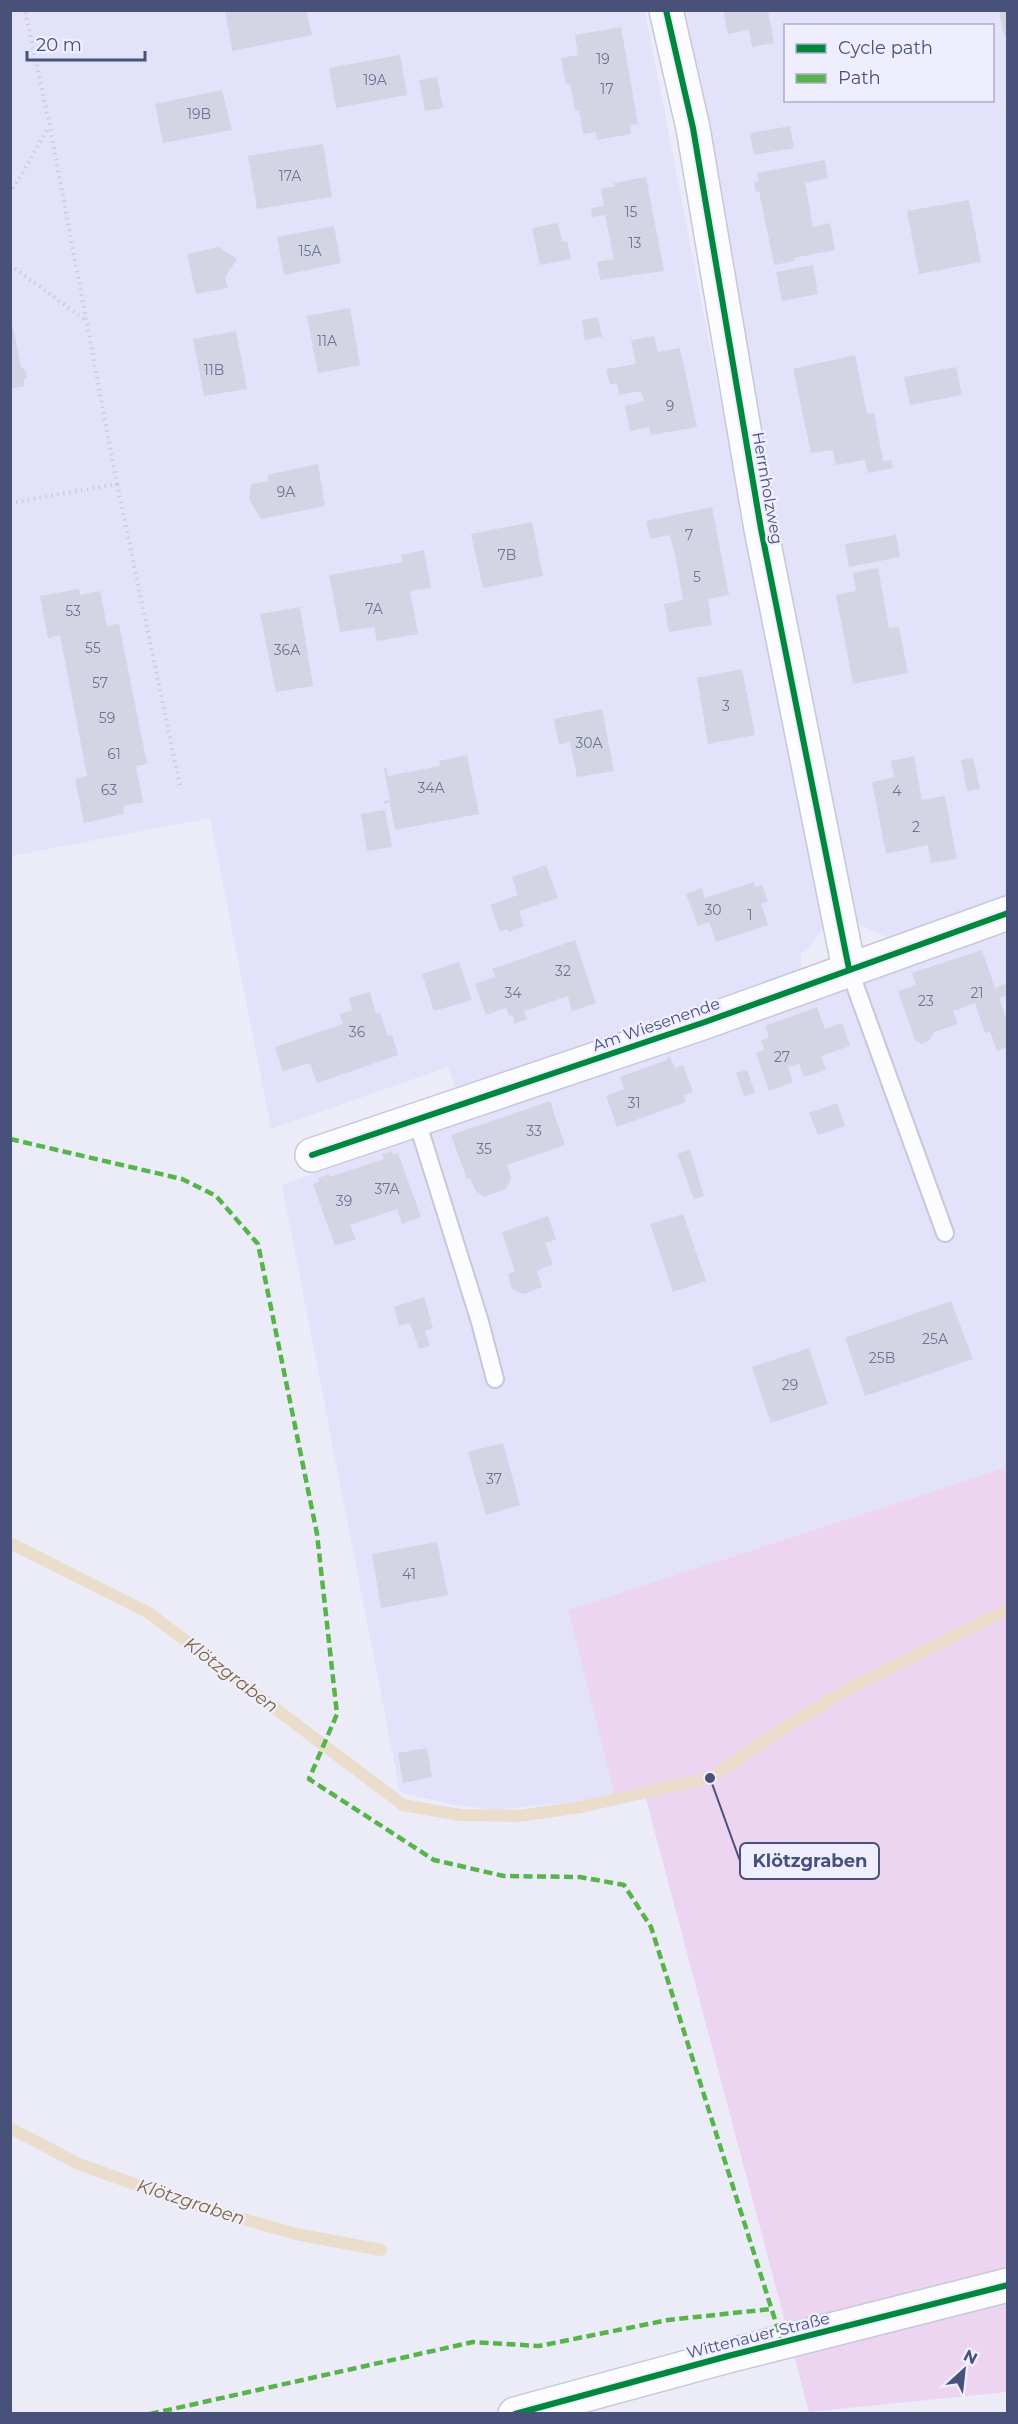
<svg xmlns="http://www.w3.org/2000/svg" width="1018" height="2424" font-family="Montserrat,sans-serif">
<style>
.residential{fill:#e2e2fa;fill-rule:evenodd}
.green{fill:#edd5f1}
.lines{fill:none;stroke-linecap:round;stroke-linejoin:round}
.stream{stroke:#ebddcb;stroke-width:12}
.building{fill:#d3d5e5}
.lane-casing{stroke:#c5c8d9;stroke-width:20}
.street-casing{stroke:#c5c8d9;stroke-width:36}
.path{stroke:#cbccda;stroke-width:4;stroke-dasharray:1.5 4.5;stroke-linecap:butt}
.lane{stroke:#fcfcfe;stroke-width:16}
.street{stroke:#fcfcfe;stroke-width:33}
.quiet{stroke:#57b44a;stroke-width:4.5;stroke-dasharray:9 4.5;stroke-linecap:butt}
.cycleway-casing{stroke:#efeeff;stroke-width:10}
.cycleway{stroke:#00873e;stroke-width:6}
.labels{text-anchor:middle;stroke-width:5;stroke-linejoin:round;paint-order:stroke}
.number-label{font-size:14px;fill:#6d7496}
.street-label{font-size:16px;fill:#48517a;stroke:#efeeff}
.water-label{font-size:18px;font-style:italic;fill:#80663a;stroke:#efeeff}
.leader{fill:none;stroke:#48517a;stroke-width:2}
.callout-dot{fill:#48517a;stroke:#efeeff;stroke-width:2}
.callout{fill:#efeeff;stroke:#48517a;stroke-width:2}
.callout-label{font-size:18px;text-anchor:middle;font-weight:bold;fill:#48517a}
</style>
<rect width="100%" height="100%" fill="#ececf8"/>
<path class="residential" d="M11,11H645L823,929L810,947L801,954V973L457,1093L448,1067L271,1129L210,818L11,856Z
M675,11H1007V902L895,941L850,920ZM786,26H992V100H786Z
M1007,933V1467L568,1610L615,1797L496,1810L449,1804L400,1792L282,1185Z"/>
<path class="green" d="M1007,1467V2392L809,2412L645,1795L615,1797L568,1610Z"/>
<g class="lines">
<path class="stream" d="M10,1543L149,1613L403,1805L460,1815L519,1816L581,1807L710,1778L779,1731L848,1689L1008,1609
M10,2128L79,2164L184,2202L296,2234L381,2250"/>
</g>
<path class="building" d="M225,10H313L307,13L312,35L232,51Z
M723,10H768L774,43L752,47L749,30L728,34Z
M999,10H1008V35L1004,36Z
M621,27L638,124L630,125L631,134L597,140L596,132L583,134L579,110L575,111L570,84H566L561,58L578,55L575,35Z
M400,55L407,95L336,108L329,68Z
M437,77L443,108L425,111L419,80Z
M222,90L232,130L163,143L155,104Z
M790,126L794,148L754,155L750,133Z
M323,144L332,197L257,209L248,156Z
M825,160L828,178L805,183L813,227L830,223L835,250L794,258L795,261L774,265L759,191L756,192L754,183L759,181L757,173Z
M646,177L664,271L600,280L597,262L614,259L605,215L592,217L591,208L604,206L601,189L615,186L614,183Z
M969,200L981,262L919,274L907,211Z
M558,223L562,242L567,241L568,244L571,259L540,265L532,228Z
M334,226L341,263L284,275L277,237Z
M219,247L237,259L225,277L228,288L196,294L187,254Z
M813,265L818,294L782,301L776,272Z
M350,308L360,365L318,373L307,316Z
M598,317L602,337L585,340L582,320Z
M10,327H13L21,367L26,371L27,379H23L25,386L10,389Z
M236,331L247,389L204,396L193,339Z
M654,336L658,352L680,348L697,427L651,435L649,427L630,431L625,406L644,401L641,391L619,395L617,383L610,385L606,369L636,364L631,340Z
M855,355L867,414L874,413L883,461L891,460L893,468L868,473L865,460L836,465L833,450L811,453L793,369Z
M956,367L962,395L910,405L904,377Z
M318,464L325,506L261,519L249,499L251,484L269,481L267,475Z
M712,507L729,595L708,599L712,625L669,632L664,604L683,600L676,559L670,535L650,539L646,521Z
M532,522L543,576L483,588L471,534Z
M896,535L900,557L849,567L845,544Z
M424,550L431,588L410,591L418,634L377,641L374,627L340,632L329,575L403,562L401,555Z
M878,568L889,628L899,627L908,673L853,684L836,595L856,591L853,573Z
M79,589L80,595L100,591L107,626L119,624L147,764L136,766L143,802L123,806L124,814L84,823L75,779L87,776L60,635L48,638L40,596Z
M300,607L313,686L276,692L260,614Z
M742,669L755,735L708,744L697,678Z
M602,709L614,771L577,777L570,742L559,745L554,719Z
M467,755L479,814L395,830L390,803L384,804V801L390,800L384,768L386,767L388,776L440,766L439,761Z
M914,756L922,800L945,796L957,859L931,863L928,845L886,854L872,782L894,777L891,761Z
M973,758L980,789L967,791L961,760Z
M385,810L392,847L367,851L361,814Z
M546,865L558,898L519,911L524,926L509,932L508,929L500,932L490,905L518,895L512,877Z
M754,882L755,887L762,885L768,901L761,904L768,925L716,942L709,922L698,926L686,894L702,888L705,898Z
M575,940L596,1003L572,1011L568,996L524,1011L527,1019L514,1024L513,1015L509,1016L506,1008L486,1015L475,984L495,977L492,969Z
M982,950L995,988L1005,984L1008,990V995L999,998L1008,1022V1047L997,1051L990,1031L985,1033L975,1003L953,1011L958,1024L934,1032L929,1041L922,1044L915,1040L898,991L916,985L912,973Z
M459,962L472,1000L434,1011L422,974Z
M370,992L376,1014L380,1013L388,1036L392,1035L398,1055L317,1083L310,1063L283,1071L275,1047L343,1024L340,1014L352,1010L349,998Z
M817,1007L825,1029L842,1023L850,1046L821,1056L826,1070L804,1077L799,1064L788,1067L793,1082L769,1091L756,1053L764,1050L761,1040L769,1038L765,1026Z
M668,1057H670L675,1068L683,1065L693,1092L684,1095L686,1102L617,1127L606,1096L624,1089L620,1077L667,1060Z
M747,1070L755,1093L744,1096L736,1073Z
M550,1101L565,1145L507,1165L511,1179L506,1189L484,1197L475,1190L470,1178L467,1179L451,1135Z
M837,1103L845,1126L818,1135L809,1113Z
M690,1150L704,1196L694,1199L677,1154Z
M392,1151L393,1155L398,1153L421,1217L402,1224L397,1209L350,1225L356,1239L335,1246L313,1184L319,1182L318,1178L329,1174L330,1177L384,1159L382,1154Z
M683,1214L706,1281L673,1292L650,1224Z
M548,1216L556,1239L545,1243L553,1264L537,1271L542,1287L523,1294L512,1289L508,1274L515,1271L502,1232Z
M424,1297L433,1328L425,1331L430,1346L419,1349L410,1323L399,1326L394,1307Z
M951,1301L973,1359L865,1396L845,1338Z
M809,1348L828,1404L771,1423L752,1367Z
M503,1443L520,1505L486,1515L468,1452Z
M437,1542L448,1595L381,1608L372,1554Z
M427,1748L432,1777L403,1783L398,1753Z"/>
<g class="lines">
<g class="lane-casing">
<path id="lane" d="M849,969L945,1233
M416,1118L480,1322L495,1379"/>
</g>
<g class="street-casing">
<path id="street" d="M666,10L693,128L761,529L849,969
M312,1155L705,1022L1008,913
M515,2414L728,2356L1008,2285"/>
</g>
<path class="path" d="M10,194L49,127
M10,265L84,319
M117,484L180,786
M10,503L117,484L50,127L25,10
M10,860V861"/>
<use href="#lane" class="lane"/>
<use href="#street" class="street"/>
<path class="quiet" d="M10,1139L182,1179L216,1196L258,1244L317,1534L337,1714L309,1779L434,1860L504,1876L580,1877L624,1885L651,1927L782,2342
M150,2414L473,2342L539,2346L668,2320L771,2309"/>
<g class="cycleway-casing">
<path id="cycleway" d="M666,10L693,128L761,529L849,969
M312,1155L705,1022L1008,913
M515,2414L728,2356L1008,2285"/>
</g>
<use href="#cycleway" class="cycleway"/>
</g>
<g class="labels">
<g class="number-label">
<text x="603" y="64">19</text>
<text x="375" y="85">19A</text>
<text x="607" y="94">17</text>
<text x="199" y="119">19B</text>
<text x="290" y="181">17A</text>
<text x="631" y="217">15</text>
<text x="635" y="248">13</text>
<text x="310" y="256">15A</text>
<text x="327" y="346">11A</text>
<text x="214" y="375">11B</text>
<text x="670" y="411">9</text>
<text x="286" y="497">9A</text>
<text x="689" y="540">7</text>
<text x="507" y="560">7B</text>
<text x="697" y="582">5</text>
<text x="374" y="614">7A</text>
<text x="73" y="616">53</text>
<text x="93" y="653">55</text>
<text x="287" y="655">36A</text>
<text x="100" y="688">57</text>
<text x="726" y="711">3</text>
<text x="107" y="723">59</text>
<text x="589" y="748">30A</text>
<text x="114" y="759">61</text>
<text x="431" y="793">34A</text>
<text x="109" y="795">63</text>
<text x="897" y="796">4</text>
<text x="916" y="832">2</text>
<text x="713" y="915">30</text>
<text x="750" y="920">1</text>
<text x="563" y="976">32</text>
<text x="513" y="998">34</text>
<text x="977" y="998">21</text>
<text x="926" y="1006">23</text>
<text x="357" y="1037">36</text>
<text x="782" y="1062">27</text>
<text x="634" y="1108">31</text>
<text x="534" y="1136">33</text>
<text x="484" y="1154">35</text>
<text x="387" y="1194">37A</text>
<text x="344" y="1206">39</text>
<text x="935" y="1344">25A</text>
<text x="882" y="1363">25B</text>
<text x="790" y="1390">29</text>
<text x="494" y="1484">37</text>
<text x="409" y="1579">41</text>
</g>
<g class="street-label">
<text transform="translate(768 488) rotate(80)" y="6">Herrnholzweg</text>
<text transform="translate(656 1024) rotate(-19)" y="6">Am Wiesenende</text>
<text transform="translate(758 2335) rotate(-14)" y="6">Wittenauer Straße</text>
</g>
<g class="water-label">
<text transform="translate(231 1675) rotate(37)" y="6">Klötzgraben</text>
<text transform="translate(191 2202) rotate(18)" y="6">Klötzgraben</text>
</g>
</g>
<path class="leader" d="M710 1778L740 1861"/>
<circle class="callout-dot" cx="710" cy="1778" r="6"/>
<rect class="callout" x="740" y="1843" width="139" height="36" rx="6"/>
<g class="callout-label">
<text x="810" y="1867">Klötzgraben</text>
</g>
<rect width="1018" height="2424" fill="none" stroke="#48517a" stroke-width="24"/>
<rect x="784" y="24" width="210" height="78" fill="#efeeff" stroke="#acafca" stroke-width="1.5"/>
<rect x="796" y="44" width="30" height="9" fill="#00873e" stroke="#acafca" stroke-width="1.5"/>
<text x="838" y="54" font-size="18" fill="#48517a">Cycle path</text>
<rect x="796" y="74" width="30" height="9" fill="#57b44a" stroke="#acafca" stroke-width="1.5"/>
<text x="838" y="84" font-size="18" fill="#48517a">Path</text>
<g transform="translate(964 2370) rotate(27)" stroke="#efeeff" stroke-width="4.5" paint-order="stroke">
<path d="M0-4.5L10 22L0 15L-10 22Z" fill="#48517a"/>
<text y="-9" font-size="16" font-weight="bold" text-anchor="middle" fill="#48517a">N</text>
</g>
<path d="M27 51v9h118v-9" fill="none" stroke="#48517a" stroke-width="3"/>
<text x="36" y="51" font-size="18" fill="#48517a" stroke="#efeeff" stroke-width="4.5" paint-order="stroke">20 m</text>
</svg>
